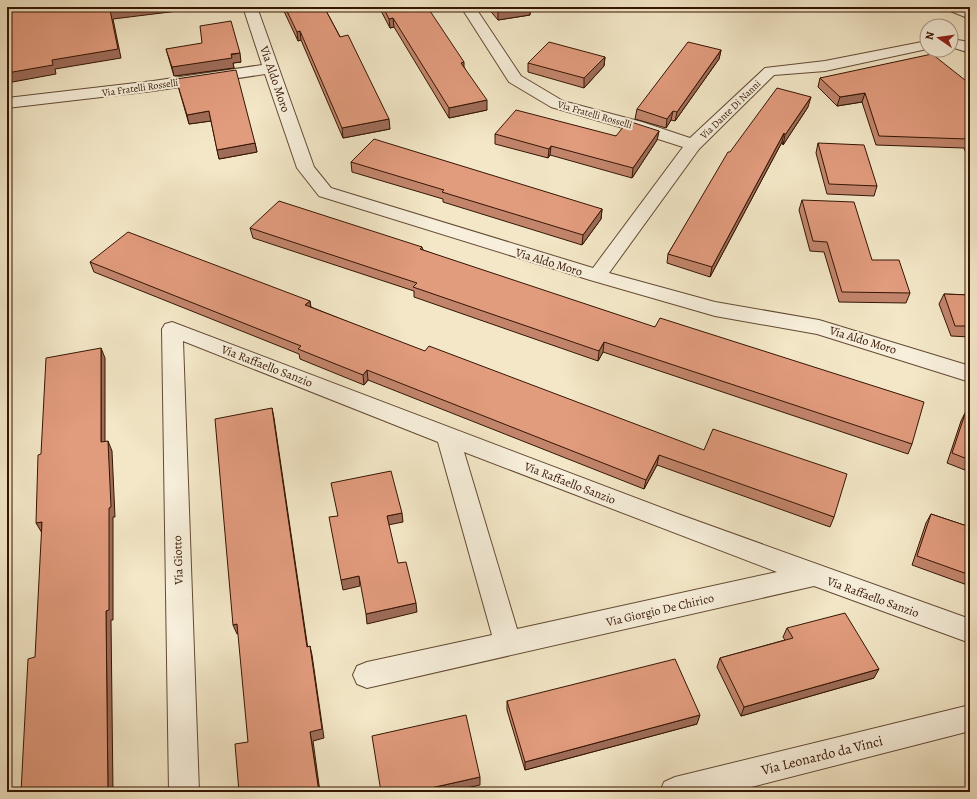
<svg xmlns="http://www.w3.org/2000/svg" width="977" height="799" font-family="Alegreya,serif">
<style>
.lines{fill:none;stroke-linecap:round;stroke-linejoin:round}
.minor-casing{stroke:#644a34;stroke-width:2}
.minor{fill:#f7efdb;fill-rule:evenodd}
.wall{fill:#c2856c;stroke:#351503}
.shaded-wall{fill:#9e6c58;stroke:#351503}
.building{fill:#e19b7d;stroke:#351503}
.labels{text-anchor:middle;stroke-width:4;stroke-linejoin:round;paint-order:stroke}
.far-street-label{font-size:10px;fill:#351503;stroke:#f7efdb}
.street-label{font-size:12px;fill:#351503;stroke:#f7efdb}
.near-street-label{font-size:14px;fill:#351503;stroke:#f7efdb}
</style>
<rect width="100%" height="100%" fill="#f3e7c7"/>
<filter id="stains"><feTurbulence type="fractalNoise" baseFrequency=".005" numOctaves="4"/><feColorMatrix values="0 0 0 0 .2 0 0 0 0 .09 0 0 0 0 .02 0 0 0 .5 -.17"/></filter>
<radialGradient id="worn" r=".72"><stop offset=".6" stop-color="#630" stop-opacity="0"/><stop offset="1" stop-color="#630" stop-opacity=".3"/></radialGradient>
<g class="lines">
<g class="minor-casing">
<path id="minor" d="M243,7H257L314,167L331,188L593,268L683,147L630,130L551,107L509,82L461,7H475L521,76L563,101L642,122L690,138L765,68L825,61L927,41V49L825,71L774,75L699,149L609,273L715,302L819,320L970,366V382L817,334L715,316L590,280L319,196L297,168L265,74L153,91L7,108V98L153,81L262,65Z
M946,7H964L970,10V19L948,10Z
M951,39L970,42V53L951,47Z
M172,322L678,514L970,619V643L814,586L367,688L357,684L353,675L357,666L367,662L492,635L438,442L183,341L199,792H169L162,329L165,324ZM464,452L777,572L517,629Z
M970,705V731L732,792H660L664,782L675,777Z"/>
</g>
<use href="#minor" class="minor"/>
</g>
<path class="wall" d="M282,7H324L390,129L343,138L301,40L298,41Z
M379,7H426L464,67L487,110L449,118L394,27L390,28Z
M487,7H530V15L498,20Z
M166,49L241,62L233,63L234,68L174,76Z
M721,50L719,59L675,121L671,120L666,128L635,119L637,109Z
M605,57L604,66L584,88L528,72V63Z
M820,78L970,84V163L964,148L876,145L862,102L837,106L818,87Z
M176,79L255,143L257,152L219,159L211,121L189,124Z
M808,107L783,145L782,142L710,277L667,263L668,254L730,152Z
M659,131L657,140L632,178L550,155L548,158L495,144V134L616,136Z
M818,143L877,186L874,196L827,194L816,153Z
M351,162L602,209L601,219L582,245L443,202V199L352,172Z
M802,200L872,260L910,293L906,303L839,302L824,252L810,251L799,210Z
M250,228L422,247L423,250L912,444L908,454L603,352L598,361L414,297V291L253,238Z
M90,262L310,301L311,307L834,517L830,527L657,465L644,489L368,380L364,385L300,359L299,354L94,272Z
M944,294L970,295V337L951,336L939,304Z
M966,411L970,413V472L947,463L961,421Z
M931,514L970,527V586L912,565L926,523Z
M787,628L874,678L741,716L717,667L720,658L785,640L783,637Z
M507,701L697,724L525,770L507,710Z"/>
<path class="shaded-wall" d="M135,7H185L186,10L113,19L121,58L55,69L56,74L7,83V73L52,60L110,10Z
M522,7H530V15L498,20V11Z
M393,18L394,27L390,28L389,19Z
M300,31L301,40L298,41L297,32Z
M721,50L719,59L675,121L677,112Z
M240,53L241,62L233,63L234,68L174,76L172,67Z
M605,57L604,66L584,88V78Z
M464,62V71L461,63Z
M865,93L862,102L837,106L840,97Z
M811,97L808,107L783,145L785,135Z
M487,100V110L449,118V108Z
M209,111L211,121L189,124L187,115Z
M673,111L671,120L666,128L667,119Z
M389,119L390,129L343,138L342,128Z
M659,131L657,140L632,178L633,168Z
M784,133L782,142L710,277L712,267Z
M255,143L257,152L219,159L217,150Z
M551,146L550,155L548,158L549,149Z
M602,209L601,219L582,245L583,235Z
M310,301L311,311L305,305Z
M604,342L603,352L598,361L599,351Z
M101,348L105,358V452L101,442Z
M367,370L368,380L364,385L363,375Z
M272,408L274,418L309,656L307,647Z
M108,441L112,451L115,517H113V620H111L113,792H108L106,611Z
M659,455L657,465L644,489L646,480Z
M402,513L403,522L388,525L387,516Z
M42,522V533L36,523Z
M359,576L360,586L343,590L341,580Z
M416,603L417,612L367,624L366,614Z
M237,624L240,633L237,634L233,625Z
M310,646L312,655L324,738L313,741L320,792H319L310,732Z
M879,669L874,678L741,716L744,707Z
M700,715L697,724L525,770V762Z
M480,777V785L449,792H413Z"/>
<path class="building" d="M7,7H135L110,10L118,49L52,60L53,65L7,73Z
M285,7H324L340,37L348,35L389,119L342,128L300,31L297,32Z
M383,7H426L428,10L430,11L464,62L461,63L487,100L449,108L393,18L389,19Z
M495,7H522L498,11Z
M231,21L240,53L231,54L232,58L172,67L166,49L202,43L200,26Z
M549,42L605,57L584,78L528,63Z
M688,42L721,50L677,112L673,111L667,119L637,109Z
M932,54L970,84V144L967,139L879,136L865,93L840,97L820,78Z
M236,70L255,143L217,150L209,111L187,115L176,79Z
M777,88L811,97L785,135L784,133L712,267L668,254L728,152H730Z
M516,110L616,136L628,121L659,131L633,168L551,146L549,149L495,134Z
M374,139L602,209L583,235L442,192L444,190L351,162Z
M818,143L864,145L877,186L829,184Z
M802,200L854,202L872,260H899L910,293L842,292L827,242L813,241Z
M279,201L422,247L420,249L655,327L660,318L924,402L912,444L604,342L599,351L413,287L417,283L250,228Z
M128,232L310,301L305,305L425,351L429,346L704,450L713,429L847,474L834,517L659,455L646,480L367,370L363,375L298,349L301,346L90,262Z
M944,294L970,295V326H955Z
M101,348V442L108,441L111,507L109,508V610L106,611L108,792H21L28,659L35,657L42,522L36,523L38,455L41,454L46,358Z
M272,408L307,647L310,646L322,729L310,732L319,792H239L235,744L248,742L237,624L233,625L215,419Z
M966,411L970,413V460L952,453Z
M391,471L402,513L387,516L398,563L406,562L416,603L366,614L359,576L341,580L329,517L338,516L331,483Z
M931,514L970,527V575L917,556Z
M845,613L879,669L744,707L720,658L793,638L787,628Z
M675,659L700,715L525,762L507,701Z
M466,715L480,777L413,792H381L372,736Z"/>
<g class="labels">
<g class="far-street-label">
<text transform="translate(140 87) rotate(-8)" y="4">Via Fratelli Rosselli</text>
<text transform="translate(730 109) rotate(-44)" y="4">Via Dante Di Nanni</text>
<text transform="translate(595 114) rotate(16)" y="4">Via Fratelli Rosselli</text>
</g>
<g class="street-label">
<text transform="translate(275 79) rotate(71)" y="4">Via Aldo Moro</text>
<text transform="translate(549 262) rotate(17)" y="4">Via Aldo Moro</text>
<text transform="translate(863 340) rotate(17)" y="4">Via Aldo Moro</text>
<text transform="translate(267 366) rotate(21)" y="4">Via Raffaello Sanzio</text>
<text transform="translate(570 483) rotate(21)" y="4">Via Raffaello Sanzio</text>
<text transform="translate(178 560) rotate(-92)" y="4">Via Giotto</text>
<text transform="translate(873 597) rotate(20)" y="4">Via Raffaello Sanzio</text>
<text transform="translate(660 610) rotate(-13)" y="4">Via Giorgio De Chirico</text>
</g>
<g class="near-street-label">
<text transform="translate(822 755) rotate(-14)" y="5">Via Leonardo da Vinci</text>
</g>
</g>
<rect width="977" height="799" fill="none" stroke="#f3e7c7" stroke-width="24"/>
<rect x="8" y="8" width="961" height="783" fill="none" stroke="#351503" stroke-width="2"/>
<rect x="12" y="12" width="953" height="775" fill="none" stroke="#351503"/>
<g transform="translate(939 38) rotate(283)"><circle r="19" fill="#f7efdb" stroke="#a99885"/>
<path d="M0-3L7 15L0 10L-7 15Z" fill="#8f2418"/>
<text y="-6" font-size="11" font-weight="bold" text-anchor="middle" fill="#351503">N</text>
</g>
<rect width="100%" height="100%" filter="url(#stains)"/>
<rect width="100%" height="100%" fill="url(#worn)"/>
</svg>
